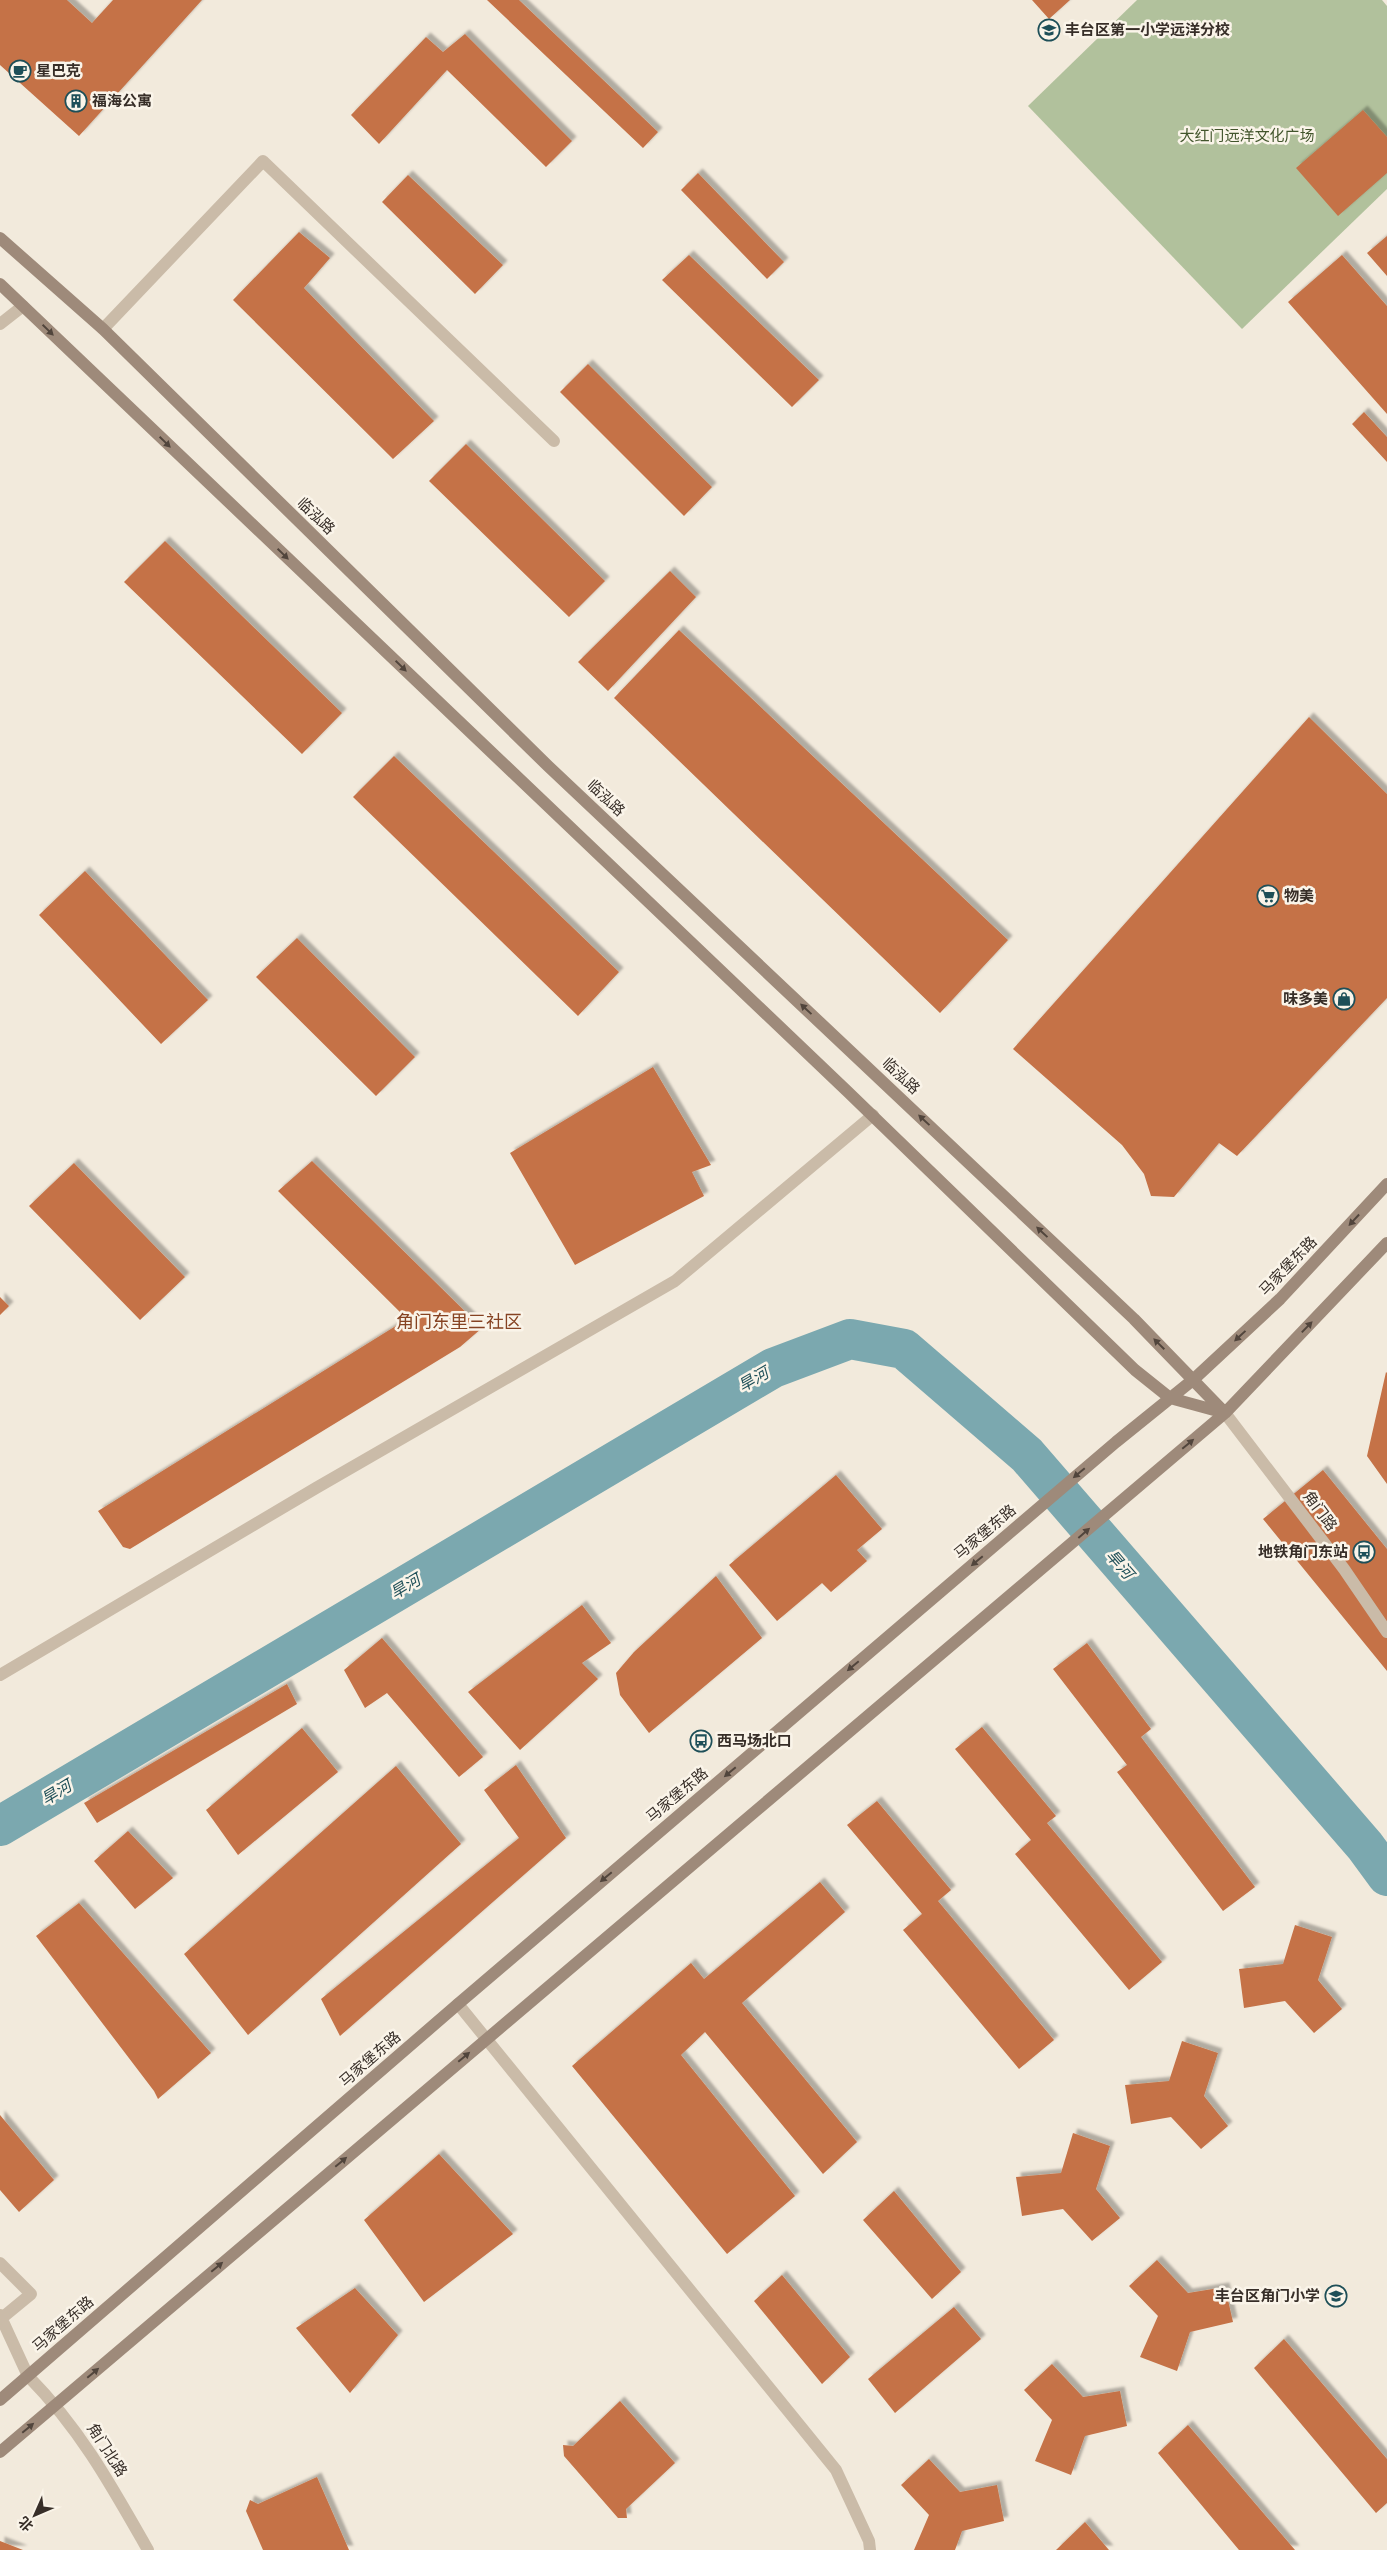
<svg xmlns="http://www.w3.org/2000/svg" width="1387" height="2550" font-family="'Alegreya Sans','Noto Sans SC',sans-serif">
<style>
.green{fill:#b1c19c}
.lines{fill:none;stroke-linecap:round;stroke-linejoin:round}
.river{stroke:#7ba8af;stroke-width:40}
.building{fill:#c57247;filter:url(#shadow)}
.minor{stroke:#cabba8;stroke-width:12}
.tertiary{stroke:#cabba8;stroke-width:12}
.secondary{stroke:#9e8a7a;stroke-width:12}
.oneway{fill:#51453c}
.labels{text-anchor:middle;stroke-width:5;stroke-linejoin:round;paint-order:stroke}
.poi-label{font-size:15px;font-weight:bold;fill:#372e28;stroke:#faf4e9;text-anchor:start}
.park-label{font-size:15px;fill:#42552c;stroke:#faf4e9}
.street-label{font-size:15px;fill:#372e28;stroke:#faf4e9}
.water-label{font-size:16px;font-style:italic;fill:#1e4f58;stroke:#faf4e9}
.quarter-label{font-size:18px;fill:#864322;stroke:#faf4e9}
</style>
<defs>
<filter id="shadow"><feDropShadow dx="4.5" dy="-4.5" stdDeviation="1" flood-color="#0004"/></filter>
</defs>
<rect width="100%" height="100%" fill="#f2eadc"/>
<path class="green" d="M1137,0H1382L1387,6V189L1242,329L1028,106Z"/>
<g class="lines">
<path class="river" d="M0,1826L773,1368L850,1339L904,1349L1027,1455L1365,1846L1387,1876"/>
</g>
<path class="building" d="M0,0H67L92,23L113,0H202L79,136L0,65Z
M487,0H519L658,132L643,148Z
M1032,0H1070L1049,19Z
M465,34L572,141L546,167L447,70L379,144L351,115L426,37L443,52Z
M1363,110L1387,137V173L1338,216L1296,168Z
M698,173L784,262L767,279L681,190Z
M408,175L503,265L475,294L382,202Z
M299,232L330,258L304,288L434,421L393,459L233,300Z
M1387,236V276L1367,253Z
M689,255L819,380L792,407L662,280Z
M1342,255L1387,306V414L1288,302Z
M588,364L712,487L684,516L560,392Z
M1364,412L1387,437V462L1352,424Z
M466,444L605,581L569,617L429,481Z
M165,541L342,713L302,754L124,582Z
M670,571L696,597L608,691L578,662Z
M679,630L1008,940L940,1013L614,698Z
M1309,717L1387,794V998L1237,1156L1219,1143L1174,1197L1151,1196L1144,1174L1122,1145L1013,1049Z
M394,756L619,972L578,1016L353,797Z
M85,871L208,1000L161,1044L39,915Z
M297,938L415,1057L376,1096L256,977Z
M653,1067L711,1165L692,1172L704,1196L575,1265L510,1153Z
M312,1161L482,1328L460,1347L130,1549L123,1547L98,1511L407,1319L278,1191Z
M74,1163L185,1277L140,1320L29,1206Z
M0,1297L9,1306L0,1315Z
M1386,1372L1387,1373V1484L1367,1456Z
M1323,1470L1387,1549V1671L1263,1519Z
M836,1475L882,1529L857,1550L867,1561L831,1592L822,1583L777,1621L729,1565Z
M716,1576L762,1638L649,1733L620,1695L616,1673L634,1652Z
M582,1605L611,1643L582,1663L598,1679L520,1750L468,1692Z
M382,1638L483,1757L459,1777L387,1693L365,1708L344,1670Z
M1087,1643L1151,1729L1141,1737L1255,1887L1223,1911L1117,1772L1127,1765L1053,1669Z
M287,1684L297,1704L97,1823L84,1803Z
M982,1727L1056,1816L1047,1823L1162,1962L1129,1990L1015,1854L1031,1840L955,1749Z
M302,1728L338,1772L238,1855L206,1810Z
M516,1765L566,1838L340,2036L321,1999L519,1838L484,1790Z
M396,1766L461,1844L248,2035L184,1954Z
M877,1801L951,1890L938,1901L1054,2040L1019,2069L903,1930L922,1914L847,1825Z
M128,1831L173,1878L135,1909L94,1861Z
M820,1882L845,1912L742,2003L857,2142L823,2174L705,2032L681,2055L795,2196L727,2254L572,2066L691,1963L704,1979Z
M79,1903L211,2053L158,2099L154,2091L36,1936Z
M1295,1925L1332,1937L1318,1980L1342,2009L1314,2033L1285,2001L1244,2008L1239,1969L1283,1964Z
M1182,2041L1218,2053L1204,2096L1228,2126L1201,2149L1171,2117L1131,2124L1125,2085L1169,2081Z
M0,2115L54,2180L19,2212L0,2190Z
M1073,2133L1110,2146L1096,2189L1120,2218L1092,2241L1063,2209L1022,2216L1016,2177L1061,2173Z
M439,2154L513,2234L424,2302L364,2220Z
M894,2191L961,2272L932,2299L863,2220Z
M1157,2260L1188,2293L1225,2287L1233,2322L1190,2332L1177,2371L1140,2357L1158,2316L1129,2286Z
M782,2275L850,2357L822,2384L754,2301Z
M355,2288L398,2335L350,2393L296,2328Z
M954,2307L981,2339L895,2413L868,2379Z
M1284,2339L1387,2459V2503L1376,2513L1254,2368Z
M1052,2364L1083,2397L1120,2391L1127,2426L1085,2436L1071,2475L1035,2461L1052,2420L1024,2390Z
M620,2401L675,2463L626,2509L627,2518H618L564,2456L563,2445L573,2446Z
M1188,2425L1295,2550H1239L1158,2453Z
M929,2459L960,2492L997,2485L1004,2521L962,2531L955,2550H914L929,2515L901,2485Z
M317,2477L349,2550H263L246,2511L250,2500L258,2504Z
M1085,2522L1109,2550H1056Z
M0,2541L23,2550H0Z"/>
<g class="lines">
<path class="minor" d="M0,324L23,306
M103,329L263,161L554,441
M0,1675L316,1488L675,1281L873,1115
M458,2004L836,2470L869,2541L870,2550
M0,2263L31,2294L3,2317
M0,2315L28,2376"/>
<path class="tertiary" d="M1225,1413L1344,1569L1387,1632
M28,2376C81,2430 111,2485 148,2550"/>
<path class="secondary" d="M0,238L103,329L548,766L1134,1319L1225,1413
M0,284L848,1092L1135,1370L1170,1398L1225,1413
M0,2400L458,2004L1116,1442L1194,1379L1280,1299L1387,1184
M0,2452L1225,1413L1387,1243"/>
</g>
<defs><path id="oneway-solid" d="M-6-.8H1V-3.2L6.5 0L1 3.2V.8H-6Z" transform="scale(1.25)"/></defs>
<g class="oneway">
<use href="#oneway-solid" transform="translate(48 330) rotate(44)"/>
<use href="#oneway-solid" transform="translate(165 442) rotate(44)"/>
<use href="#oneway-solid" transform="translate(283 554) rotate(44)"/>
<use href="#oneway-solid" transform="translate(401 666) rotate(44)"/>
<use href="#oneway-solid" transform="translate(806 1009) rotate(-137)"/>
<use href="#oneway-solid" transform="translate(924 1120) rotate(-137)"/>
<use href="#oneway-solid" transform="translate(1354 1220) rotate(133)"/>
<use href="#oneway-solid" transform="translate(1042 1232) rotate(-137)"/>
<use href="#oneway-solid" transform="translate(1307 1327) rotate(-46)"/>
<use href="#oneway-solid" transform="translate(1240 1336) rotate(137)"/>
<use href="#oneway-solid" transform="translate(1159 1344) rotate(-135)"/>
<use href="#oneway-solid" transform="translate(1188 1444) rotate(-40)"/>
<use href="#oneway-solid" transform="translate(1079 1473) rotate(140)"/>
<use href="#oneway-solid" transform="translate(1084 1533) rotate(-41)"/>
<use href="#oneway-solid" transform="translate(977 1561) rotate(140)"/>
<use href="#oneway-solid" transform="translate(853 1666) rotate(140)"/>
<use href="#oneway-solid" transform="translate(730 1772) rotate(140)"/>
<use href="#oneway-solid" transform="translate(606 1877) rotate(140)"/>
<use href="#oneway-solid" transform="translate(464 2057) rotate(-40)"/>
<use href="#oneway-solid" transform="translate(341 2162) rotate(-40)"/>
<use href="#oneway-solid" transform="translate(217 2267) rotate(-40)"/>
<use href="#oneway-solid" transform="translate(93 2373) rotate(-40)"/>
<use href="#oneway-solid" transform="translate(28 2428) rotate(-40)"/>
</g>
<defs>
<g id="school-ring" transform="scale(1.125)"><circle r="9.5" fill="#faf4e9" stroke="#1e4f58" stroke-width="1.5"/><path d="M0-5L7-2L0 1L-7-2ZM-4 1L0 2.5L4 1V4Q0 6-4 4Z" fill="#1e4f58"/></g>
<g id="cafe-ring" transform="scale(1.125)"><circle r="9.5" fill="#faf4e9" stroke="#1e4f58" stroke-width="1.5"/><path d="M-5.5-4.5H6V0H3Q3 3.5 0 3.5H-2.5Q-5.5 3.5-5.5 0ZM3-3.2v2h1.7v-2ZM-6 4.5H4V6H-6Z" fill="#1e4f58"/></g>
<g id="building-ring" transform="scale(1.125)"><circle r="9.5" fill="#faf4e9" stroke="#1e4f58" stroke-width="1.5"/><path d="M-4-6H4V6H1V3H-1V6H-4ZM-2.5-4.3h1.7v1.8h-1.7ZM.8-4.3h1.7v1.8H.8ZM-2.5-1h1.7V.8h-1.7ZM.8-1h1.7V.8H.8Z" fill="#1e4f58"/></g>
<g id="supermarket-ring" transform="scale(1.125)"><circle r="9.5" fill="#faf4e9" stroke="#1e4f58" stroke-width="1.5"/><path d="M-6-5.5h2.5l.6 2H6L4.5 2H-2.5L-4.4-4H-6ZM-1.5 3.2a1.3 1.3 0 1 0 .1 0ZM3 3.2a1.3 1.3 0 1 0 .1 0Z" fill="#1e4f58"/></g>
<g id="shop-ring" transform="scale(1.125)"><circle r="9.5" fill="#faf4e9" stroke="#1e4f58" stroke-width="1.5"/><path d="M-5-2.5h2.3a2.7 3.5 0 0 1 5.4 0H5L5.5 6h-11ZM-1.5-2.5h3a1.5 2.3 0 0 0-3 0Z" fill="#1e4f58"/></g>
<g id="bus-ring" transform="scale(1.125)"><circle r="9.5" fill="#faf4e9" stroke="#1e4f58" stroke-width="1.5"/><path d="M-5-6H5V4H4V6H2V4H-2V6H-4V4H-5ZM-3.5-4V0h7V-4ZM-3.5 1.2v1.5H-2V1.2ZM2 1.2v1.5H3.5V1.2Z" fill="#1e4f58"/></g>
</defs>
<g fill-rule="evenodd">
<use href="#school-ring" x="1049" y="30"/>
<use href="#cafe-ring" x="20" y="71"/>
<use href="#building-ring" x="76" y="101"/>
<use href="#supermarket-ring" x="1268" y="896"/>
<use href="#shop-ring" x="1344" y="999"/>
<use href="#bus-ring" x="1364" y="1552"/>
<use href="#bus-ring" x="701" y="1741"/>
<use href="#school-ring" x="1336" y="2296"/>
</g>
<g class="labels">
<g class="poi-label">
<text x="1065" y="35">丰台区第一小学远洋分校</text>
<text x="36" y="76">星巴克</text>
<text x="92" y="106">福海公寓</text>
<text x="1284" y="901">物美</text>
<text x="1328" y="1004" text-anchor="end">味多美</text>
<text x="1348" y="1557" text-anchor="end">地铁角门东站</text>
<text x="717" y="1746">西马场北口</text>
<text x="1320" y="2301" text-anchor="end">丰台区角门小学</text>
</g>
<g class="park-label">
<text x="1247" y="141">大红门远洋文化广场</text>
</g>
<g class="street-label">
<text transform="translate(316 516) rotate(44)" y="5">临泓路</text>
<text transform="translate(606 798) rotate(43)" y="5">临泓路</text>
<text transform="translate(901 1076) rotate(43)" y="5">临泓路</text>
<text transform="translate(1288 1266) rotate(-46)" y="5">马家堡东路</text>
<text transform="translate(1320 1511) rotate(53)" y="5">角门路</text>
<text transform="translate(985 1532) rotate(-40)" y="5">马家堡东路</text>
<text transform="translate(677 1795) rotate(-40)" y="5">马家堡东路</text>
<text transform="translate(370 2059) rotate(-41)" y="5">马家堡东路</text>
<text transform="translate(63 2324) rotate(-41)" y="5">马家堡东路</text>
<text transform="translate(107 2450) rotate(57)" y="5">角门北路</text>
</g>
<g class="water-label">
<text transform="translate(753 1379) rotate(-30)" y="6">旱河</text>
<text transform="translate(1120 1564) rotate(49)" y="6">旱河</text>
<text transform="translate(405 1586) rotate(-31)" y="6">旱河</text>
<text transform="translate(56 1792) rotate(-31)" y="6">旱河</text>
</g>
<g class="quarter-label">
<text x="459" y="1328">角门东里三社区</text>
</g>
</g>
<g transform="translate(35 2515) rotate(225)" stroke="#faf4e9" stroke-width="4" paint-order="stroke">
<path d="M0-4L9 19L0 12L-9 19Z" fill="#372e28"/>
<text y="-8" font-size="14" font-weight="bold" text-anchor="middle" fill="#372e28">北</text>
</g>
</svg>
